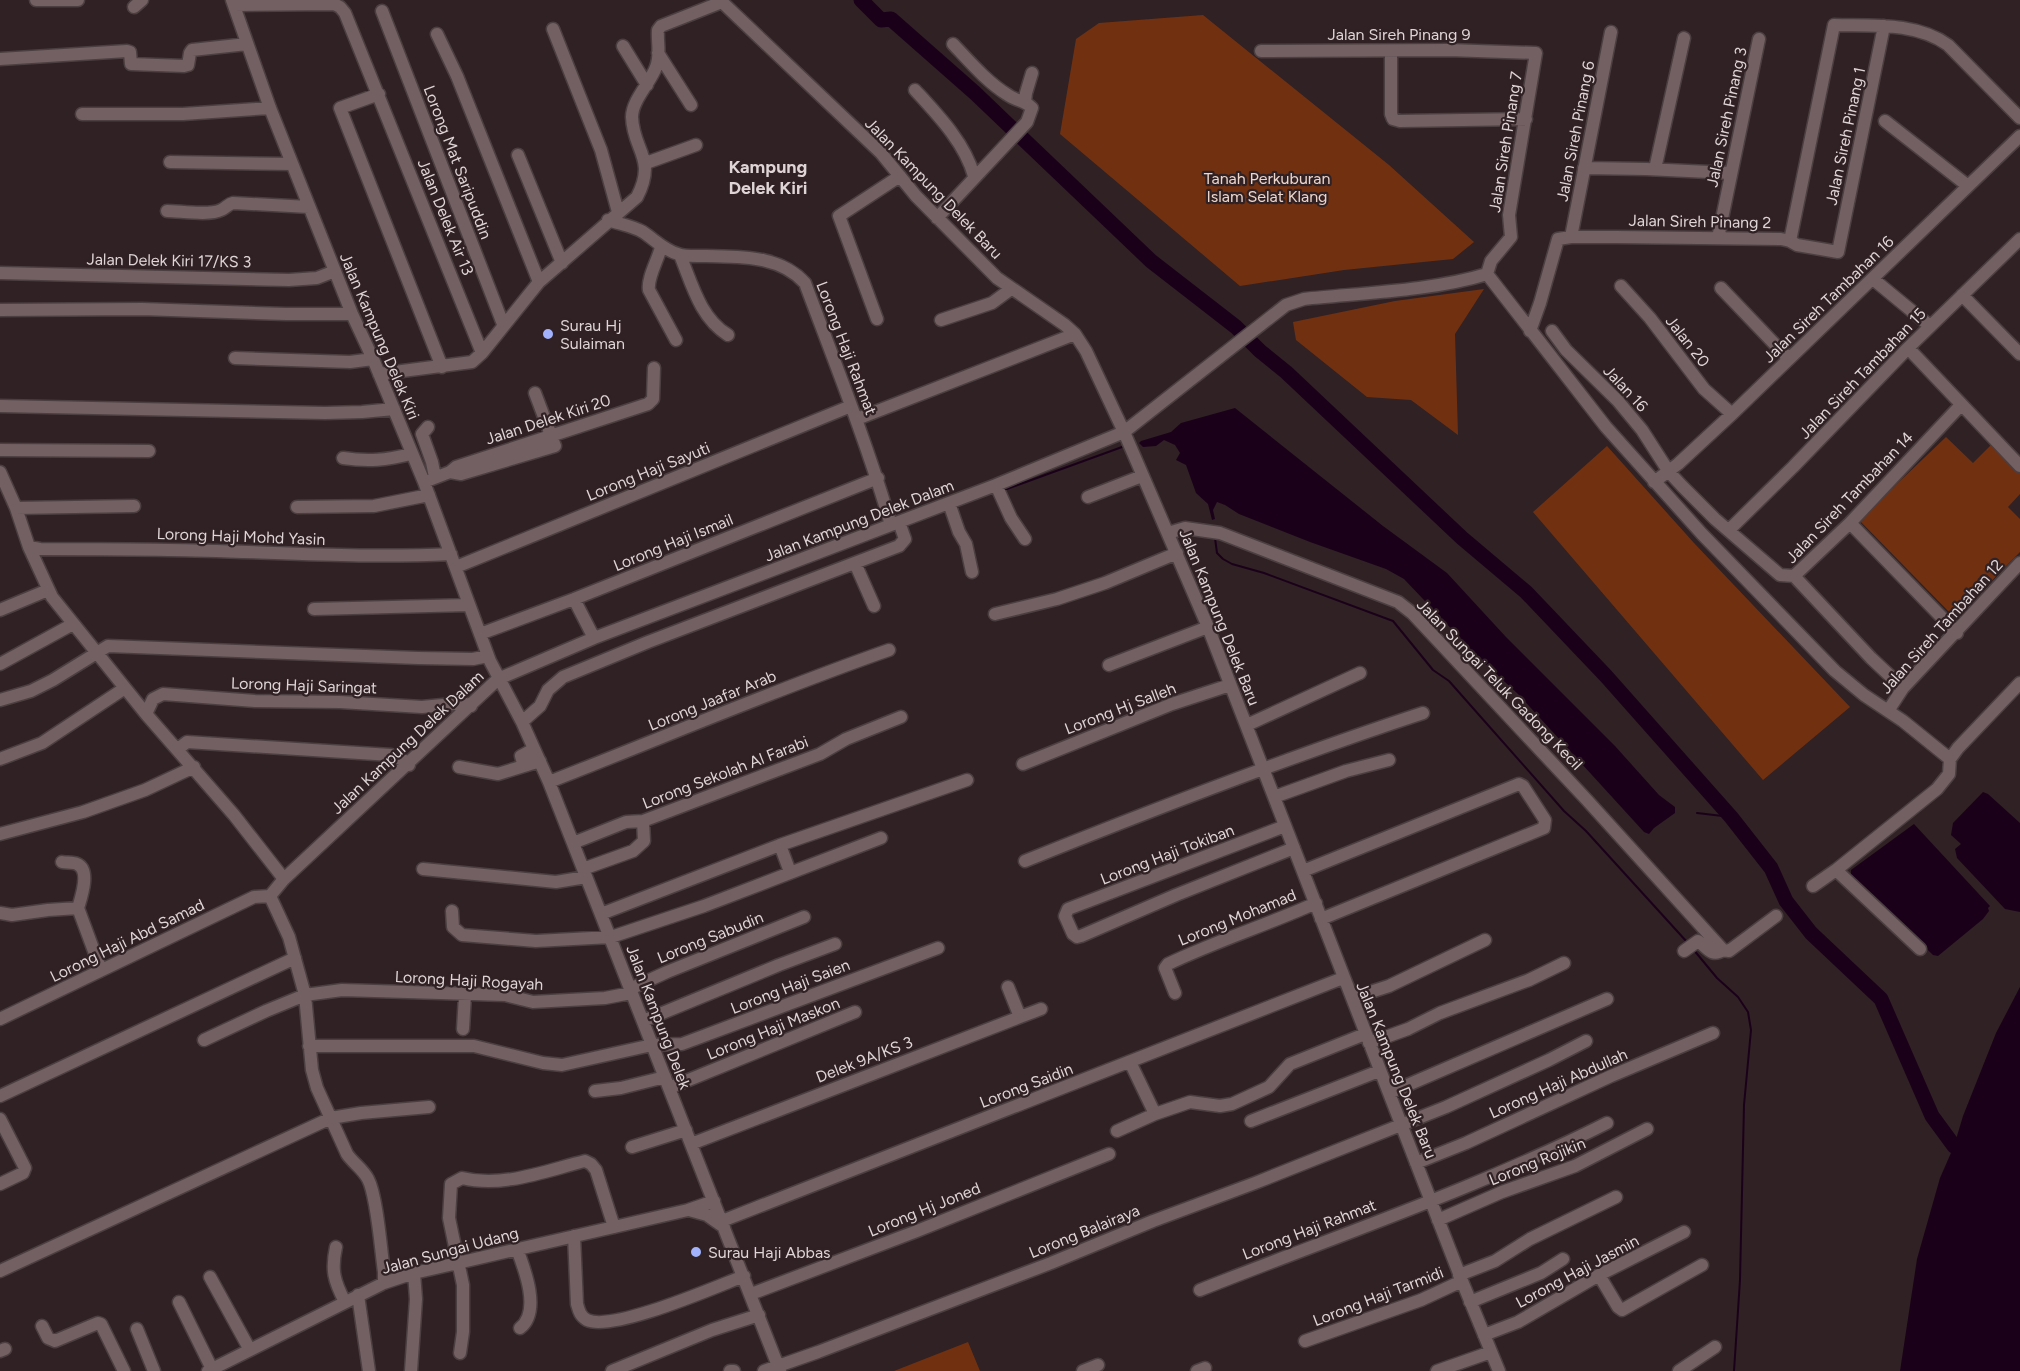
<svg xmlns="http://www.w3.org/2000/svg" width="2020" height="1371" font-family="Figtree,sans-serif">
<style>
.green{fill:#713110}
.water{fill:#1b001a}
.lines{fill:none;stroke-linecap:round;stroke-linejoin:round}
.stream{stroke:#1b001a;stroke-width:2}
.river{stroke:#1b001a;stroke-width:15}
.minor-casing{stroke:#4c3f41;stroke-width:15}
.minor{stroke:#726063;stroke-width:12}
.poi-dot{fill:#a2b2fd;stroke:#302124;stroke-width:2}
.labels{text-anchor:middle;stroke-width:4.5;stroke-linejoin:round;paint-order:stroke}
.street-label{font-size:16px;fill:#dfd4d6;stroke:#302124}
.park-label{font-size:16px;fill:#edd5ca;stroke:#302124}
.poi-label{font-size:16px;fill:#dfd4d6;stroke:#302124;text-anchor:start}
.neighbourhood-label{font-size:18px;font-weight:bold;fill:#dfd4d6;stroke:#302124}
</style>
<rect width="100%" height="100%" fill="#302124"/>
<path class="green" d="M1203,15L1389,165L1474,242L1453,259L1344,270L1240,286L1060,134L1076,39L1099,23Z
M1484,289L1455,334L1458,435L1411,400L1367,397L1296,340L1293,322L1395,301Z
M1946,437L1973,463L1992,444L2020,473V494L2008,507L2020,519V552L1955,618L1859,520Z
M1607,446L1694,543L1850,707L1763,780L1533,512Z
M968,1342L980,1371H894Z"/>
<path class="water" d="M1235,408L1383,526L1447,573L1506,637L1615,746L1659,795L1675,807V813L1654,828L1649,834L1644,832L1518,694L1481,660L1404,579L1386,569L1310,542L1239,514L1225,505L1217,502L1213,510L1215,519L1212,520L1208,504L1196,493L1186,465L1176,460L1180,453L1175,445L1164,440L1156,446L1143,447L1139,443L1141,441L1171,432L1181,423Z
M1983,792L1988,794L2020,823V912L2005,909L1957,858L1955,849L1961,844L1951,835L1953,823Z
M1914,824L1990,906L1988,908L1989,911L1983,919L1938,956L1933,955L1851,875V870Z
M2020,987V1371H1900L1917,1259L1940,1178L1954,1146L1963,1116L1996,1033Z"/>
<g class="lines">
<path class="stream" d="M1004,490L1122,447
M1215,538L1217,553L1223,559L1232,564L1264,573L1393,621L1433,670L1449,681L1564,811L1586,831L1687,942
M1697,813L1731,817
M1693,949L1717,978L1738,997L1748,1012L1751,1030L1744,1105L1740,1280L1734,1371"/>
<path class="river" d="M861,0L881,20L891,19L975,93L1151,261L1236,327L1260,351L1286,372L1462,538L1526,592L1606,676L1731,817L1771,868L1786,901L1811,933L1881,999L1932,1116L1954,1146L1973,1156"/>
<g class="minor-casing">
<path id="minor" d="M36,0H78
M232,0L270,108L352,314L373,359L424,482L490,661L522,722L549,782L780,1371
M234,5L334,4L340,7L345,13L482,353
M134,7L142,0
M382,11L503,324
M553,29L601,150L618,212
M437,34L457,76L539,282
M623,46L647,85
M1261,51L1449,50L1536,53L1509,215L1511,237L1491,261L1487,274
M1391,51V114L1393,119L1400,121L1526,119
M658,53L691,105
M0,59L127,51L130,52L131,64L184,66L188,65L190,53L192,50L247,44
M915,90C938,115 965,143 974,176
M379,94L340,108L442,367
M1025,102L1026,93L1032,73
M82,114H183L270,108
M1885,121L1968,186
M518,155L562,263
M170,162L292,164
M646,163L696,145
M1584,168L1646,169L1730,173
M1655,169L1684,38
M167,211C180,211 209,216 221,210C226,208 228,204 233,203L309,207
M937,218L1027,122L1032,108C1025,100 1016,101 1008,95C987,82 970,62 953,44
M608,220C619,224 633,226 643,232C655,240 664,250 678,254C686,257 697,256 706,256C741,257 780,255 805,283C835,363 867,443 891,525
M1571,237L1611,32
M1718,238L1759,39
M1790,241L1797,245L1838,252L1884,26
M661,247C658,260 647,278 649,290L676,340
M680,255C692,284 700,318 728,335
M0,273L289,280L317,278L335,271
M1487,274L1606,427L1702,534L1835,671L1864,695L1903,721L1950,759
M1873,279L1930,326
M1621,286L1650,318L1704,389L1732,414
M1721,288L1789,359
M1962,295L2020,354
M0,310L142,309L286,314H352
M877,319L839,216L900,176
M941,320L992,303L1011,289
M1530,331L1540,303L1558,239L1571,237H1616L1781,239L1790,241L1834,25C1872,26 1916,22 1948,45L2020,118
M1552,331L1566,350L1618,401L1642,430L1669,472L1682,486L1715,519L1780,575L1794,576
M1908,348L2020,466
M235,358L350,362L373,359
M379,374L472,362L482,353L539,282L637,197C657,158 633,151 632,117C632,100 651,82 656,67C661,55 657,42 658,30L661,26L722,2L881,153L916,196L997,278L1065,325L1075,334L1086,351L1124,432L1208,627L1462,1281L1499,1371
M0,406L325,413L362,412L394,409
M857,419L1075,334
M428,427L422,434L432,462L435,477
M0,450L149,451
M343,458C369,462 386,460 411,454
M0,472L16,508L29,547L52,597L146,714L234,815L284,879
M450,472L461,474L555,446L535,393
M424,482L450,472L456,467L648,404L653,399L654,368
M1654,482L1678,464L1732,414L2020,136
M996,485L1011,518L1025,539
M1088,497L1142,476
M949,503L959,532L966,544L972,572
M297,507L374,506L429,495
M16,508L134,506
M1850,523L1957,633
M1729,530L1793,467L1908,348L2020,239
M1168,533L1185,528L1220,533L1398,602L1412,613L1586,799L1723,950L1729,951L1776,916
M29,547L40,549C83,549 126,549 168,550C263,551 356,559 451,554
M855,563L874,606
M456,567L851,406
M1794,576L1850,523L1961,405
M1794,576L1871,658L1903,688
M574,599L594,638
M314,609L469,605
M0,610L48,590
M995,614L1057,599L1105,583L1177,553
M480,634L574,599L878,478
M0,664L73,624
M1109,665L1208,627
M0,700L31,691L53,680L108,646L418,658L473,659L488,656
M1888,711L1903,688L2020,563
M146,714L153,699L163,694L255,701L340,702L422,707L463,703L471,706
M522,722L540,706L548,690L563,677L648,642L899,546L905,539L899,522
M1247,725L1360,673
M178,749L187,742L391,755L405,761L409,765
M0,759L42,743L125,688
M1023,764L1172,704L1230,685
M524,766L521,756L534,749
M459,767L498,774L540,761
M549,782C662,738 774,690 889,650
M1274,797L1346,771L1389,760
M1285,826L1068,909L1065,916L1073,934L1077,937L1081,936L1176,895L1294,848
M0,834L83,812L145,790L194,767
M573,843L626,822L643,821L820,754L846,739L901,717
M780,845L790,872
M1025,861C1157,808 1289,757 1423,713
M62,862C66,863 73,862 77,864C91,870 81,898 78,908
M423,869L556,882L586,877
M583,869L633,851L644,841L643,821
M1836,870L1920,949
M1303,871L1519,784L1523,786L1545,820L1544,828L1321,919
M1813,886L1836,870L1937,789L1949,774L1950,759L1958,748L2020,683
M270,896L284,879L498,679L594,638L996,485L1124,432L1286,305L1304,299C1361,293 1432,291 1487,274
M270,896L289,937L305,995L312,1070L317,1088L347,1154C353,1163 363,1169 368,1179C377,1196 381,1251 384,1272V1283
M452,911L453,927L462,935L536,941L611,937L704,906L881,838
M0,913L12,915L48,910L78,908L101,970
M601,914L780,845L967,780
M1684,951L1698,941C1707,947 1711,958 1723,950
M630,989L667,972L804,917
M1175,993L1165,968L1168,964C1216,941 1267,925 1316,903
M1352,998L1389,986L1485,940
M1020,1017L1041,1009
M0,1019L254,897L270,896
M643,1021L779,965L835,944
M463,1029L465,995
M204,1040L266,1011L305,995L342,990L505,995L533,1002L605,998L631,993
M1369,1043L1408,1029L1440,1013L1529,980L1564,963
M309,1046H474L543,1063L562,1065L652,1045L682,1044L938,948
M1130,1062L1155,1114
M669,1088L855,1012
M595,1091L621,1088L665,1077
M1389,1093L1607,999
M0,1096L295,958
M0,1119L25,1168L23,1173L0,1184
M1251,1121L1379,1071
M1117,1131L1155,1114L1190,1102L1220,1106L1232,1104L1269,1087L1290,1064L1365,1034
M691,1144L1020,1017L1008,987
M632,1147L686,1130
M1416,1163L1466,1143L1611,1076L1713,1033
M689,1210L707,1215L724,1227
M1438,1220L1502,1192L1575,1166L1647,1129
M722,1221L1343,978
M574,1236L577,1304C579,1311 580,1316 587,1320C613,1332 715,1287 744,1276
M336,1247C331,1270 334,1281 345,1302
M517,1249C525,1270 541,1312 520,1328
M0,1271L331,1118L361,1113L429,1107
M1459,1275L1495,1261L1530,1239L1616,1197
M1599,1275L1618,1307L1622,1310L1702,1265
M210,1277L250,1350
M1200,1290C1336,1236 1476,1189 1607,1123
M751,1294L917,1231L1109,1154
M358,1295L369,1371
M179,1302L212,1369
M1470,1302L1541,1273L1563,1259
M42,1326L48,1338L55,1341L98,1323L101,1324L124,1371
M137,1329L154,1371
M1484,1335L1518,1322L1599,1275L1684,1232
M1305,1341L1421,1300L1462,1281
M0,1351L5,1349
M460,1353L463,1332V1285L449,1218L451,1184L462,1178C503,1188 545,1171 585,1161L591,1164L596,1170L614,1227
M208,1371L384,1283L414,1273L688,1210L714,1201
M411,1371L416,1299L414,1273
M612,1371L712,1330L759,1315
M730,1371H734
M764,1371L818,1352L1051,1263L1153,1221L1255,1183L1446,1107L1549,1060L1586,1041
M1083,1371L1098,1365
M1197,1371L1205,1368
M1437,1371L1491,1352
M1679,1371L1715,1347"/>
</g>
<use href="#minor" class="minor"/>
</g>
<g class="poi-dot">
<circle cx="548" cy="334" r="6"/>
<circle cx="696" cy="1252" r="6"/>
</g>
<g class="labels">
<g class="street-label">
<text x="1399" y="40">Jalan Sireh Pinang 9</text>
<text transform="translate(1726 117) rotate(-78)" y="6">Jalan Sireh Pinang 3</text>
<text transform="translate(1575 131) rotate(-79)" y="6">Jalan Sireh Pinang 6</text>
<text transform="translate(1845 136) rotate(-78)" y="6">Jalan Sireh Pinang 1</text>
<text transform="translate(1505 142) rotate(-81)" y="6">Jalan Sireh Pinang 7</text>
<text transform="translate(458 162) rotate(69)" y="6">Lorong Mat Saripuddin</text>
<text transform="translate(934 188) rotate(46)" y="6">Jalan Kampung Delek Baru</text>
<text transform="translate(446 217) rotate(68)" y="6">Jalan Delek Air 13</text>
<text transform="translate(1700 221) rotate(1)" y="6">Jalan Sireh Pinang 2</text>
<text transform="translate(169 260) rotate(1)" y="6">Jalan Delek Kiri 17/KS 3</text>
<text transform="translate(1828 299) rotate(-44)" y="6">Jalan Sireh Tambahan 16</text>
<text transform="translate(380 336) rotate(67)" y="6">Jalan Kampung Delek Kiri</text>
<text transform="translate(1688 341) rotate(52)" y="6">Jalan 20</text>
<text transform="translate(847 348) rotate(69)" y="6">Lorong Haji Rahmat</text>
<text transform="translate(1862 373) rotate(-46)" y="6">Jalan Sireh Tambahan 15</text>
<text transform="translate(1626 388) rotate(47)" y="6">Jalan 16</text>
<text transform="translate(548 419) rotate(-18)" y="6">Jalan Delek Kiri 20</text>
<text transform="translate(648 471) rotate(-22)" y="6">Lorong Haji Sayuti</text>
<text transform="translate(1849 497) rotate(-46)" y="6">Jalan Sireh Tambahan 14</text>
<text transform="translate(859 520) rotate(-21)" y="6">Jalan Kampung Delek Dalam</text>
<text transform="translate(241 536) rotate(2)" y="6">Lorong Haji Mohd Yasin</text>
<text transform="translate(673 542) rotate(-22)" y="6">Lorong Haji Ismail</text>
<text transform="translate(1220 617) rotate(68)" y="6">Jalan Kampung Delek Baru</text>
<text transform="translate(1941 626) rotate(-48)" y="6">Jalan Sireh Tambahan 12</text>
<text transform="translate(1500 684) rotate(46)" y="6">Jalan Sungai Teluk Gadong Kecil</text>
<text transform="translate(304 685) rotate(2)" y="6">Lorong Haji Saringat</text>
<text transform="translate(712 700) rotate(-22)" y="6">Lorong Jaafar Arab</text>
<text transform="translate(1120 708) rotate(-21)" y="6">Lorong Hj Salleh</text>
<text transform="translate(407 742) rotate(-43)" y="6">Jalan Kampung Delek Dalam</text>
<text transform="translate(725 772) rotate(-21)" y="6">Lorong Sekolah Al Farabi</text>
<text transform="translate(1167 854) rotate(-21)" y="6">Lorong Haji Tokiban</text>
<text transform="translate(1237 917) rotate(-22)" y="6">Lorong Mohamad</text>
<text transform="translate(710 937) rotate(-22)" y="6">Lorong Sabudin</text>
<text transform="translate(127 940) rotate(-26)" y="6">Lorong Haji Abd Samad</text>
<text transform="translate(469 980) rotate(3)" y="6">Lorong Haji Rogayah</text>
<text transform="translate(790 986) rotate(-21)" y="6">Lorong Haji Saien</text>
<text transform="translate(659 1017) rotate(69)" y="6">Jalan Kampung Delek</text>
<text transform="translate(773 1028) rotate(-22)" y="6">Lorong Haji Maskon</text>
<text transform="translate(864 1059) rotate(-21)" y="6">Delek 9A/KS 3</text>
<text transform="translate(1397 1070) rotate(68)" y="6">Jalan Kampung Delek Baru</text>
<text transform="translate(1558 1083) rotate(-24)" y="6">Lorong Haji Abdullah</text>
<text transform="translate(1026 1085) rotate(-21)" y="6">Lorong Saidin</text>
<text transform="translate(1537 1161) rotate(-22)" y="6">Lorong Rojikin</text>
<text transform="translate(924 1209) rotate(-22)" y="6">Lorong Hj Joned</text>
<text transform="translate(1309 1229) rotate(-21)" y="6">Lorong Haji Rahmat</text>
<text transform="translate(1084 1231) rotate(-22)" y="6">Lorong Balairaya</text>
<text transform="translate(450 1250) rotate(-15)" y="6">Jalan Sungai Udang</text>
<text transform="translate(1577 1271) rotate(-28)" y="6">Lorong Haji Jasmin</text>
<text transform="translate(1378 1296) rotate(-21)" y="6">Lorong Haji Tarmidi</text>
</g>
<g class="park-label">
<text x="1267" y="184">Tanah Perkuburan<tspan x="1267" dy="18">Islam Selat Klang</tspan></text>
</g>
<g class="poi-label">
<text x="560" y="331">Surau Hj<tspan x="560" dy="18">Sulaiman</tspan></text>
<text x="708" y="1258">Surau Haji Abbas</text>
</g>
<g class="neighbourhood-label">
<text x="768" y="173">Kampung<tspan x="768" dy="21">Delek Kiri</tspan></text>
</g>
</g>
</svg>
